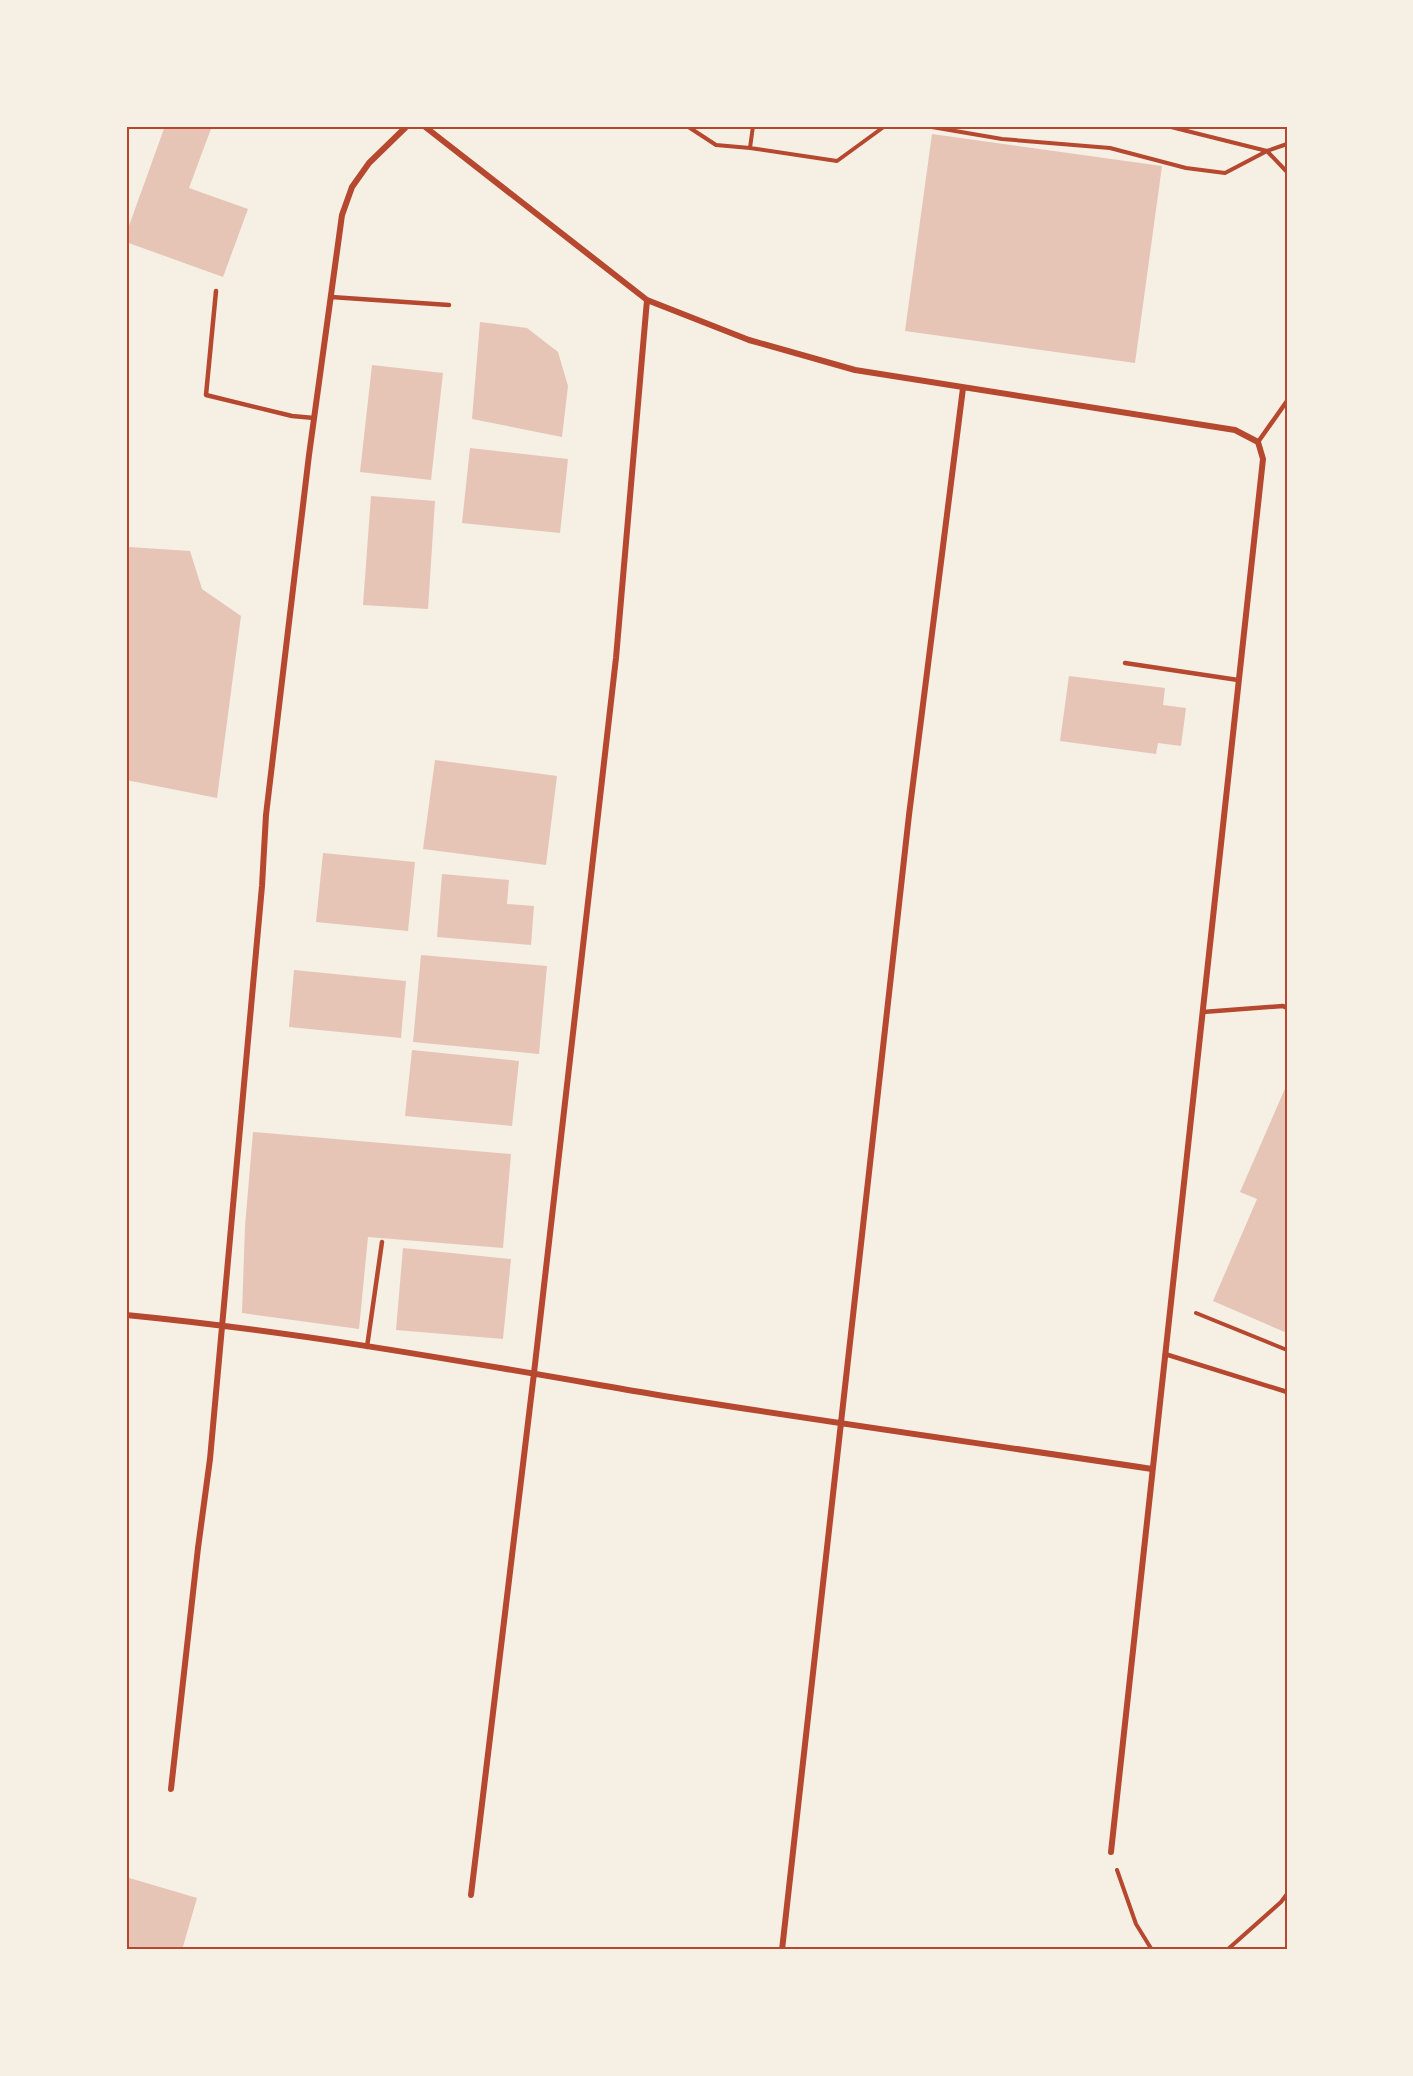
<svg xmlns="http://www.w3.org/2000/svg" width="1413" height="2076" font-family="'Space Grotesk',sans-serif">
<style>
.building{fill:#e6c5b7}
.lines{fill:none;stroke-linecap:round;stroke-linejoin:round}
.path{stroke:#b5482f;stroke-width:4}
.service{stroke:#b5482f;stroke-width:4.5}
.minor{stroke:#b5482f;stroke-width:6}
.neatline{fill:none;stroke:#b5482f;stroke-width:2}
</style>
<rect width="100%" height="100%" fill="#f6efe4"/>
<path class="building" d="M165,126H212L189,188L248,209L223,277L126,242V234Z
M932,134L1162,166L1135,363L905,331Z
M480,322L527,328L558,352L568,386L562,437L472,419Z
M372,365L443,373L431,480L360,472Z
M470,448L568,459L560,533L462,523Z
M371,496L435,501L428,609L363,605Z
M129,547L190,551L202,589L241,616L217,798L126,780V571Z
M1069,676L1165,688L1163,705L1186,708L1181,746L1158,743L1156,754L1060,741Z
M435,760L557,776L546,865L423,849Z
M323,853L415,862L408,931L316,922Z
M442,874L509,880L507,904L534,906L531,945L437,937Z
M421,955L547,966L539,1054L413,1042Z
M294,970L406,981L401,1038L289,1027Z
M412,1050L519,1061L512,1126L405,1116Z
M1287,1084V1333L1213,1301L1257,1199L1240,1192Z
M253,1132L511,1154L503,1248L368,1237L359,1329L242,1313L245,1226Z
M403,1248L511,1259L503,1339L396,1330Z
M126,1877L197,1898L182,1950H126Z"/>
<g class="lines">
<path class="path" d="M687,126L716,145L750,148L837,161L885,126
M926,126L1002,139L1110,148L1186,168L1225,173L1267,151L1287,172
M1167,126L1267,151L1287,144
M750,148L753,126
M1196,1313L1287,1350
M1117,1870L1136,1924L1152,1950
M1227,1950L1281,1902L1287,1894"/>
<path class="service" d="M216,291L206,395L292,416L314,418
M331,297L449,305
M1258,442L1287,401
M1125,663L1238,680
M1203,1012L1283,1006L1287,1008
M367,1347L382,1242
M1165,1354L1287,1392"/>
<path class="minor" d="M424,126L647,300L749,340L855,370L1235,430L1258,442L1263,459L1111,1852
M126,1315C302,1332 477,1364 652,1394C818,1421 986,1444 1152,1469
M171,1789L198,1548L210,1459L262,886L266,815L309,455L342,215L352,187L369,163L407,126
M471,1895L534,1373L616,658L647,300
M782,1950L909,815L963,388"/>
</g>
<rect width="1413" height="2076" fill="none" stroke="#f6efe4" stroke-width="255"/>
<rect x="128" y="128" width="1158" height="1820" class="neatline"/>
</svg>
